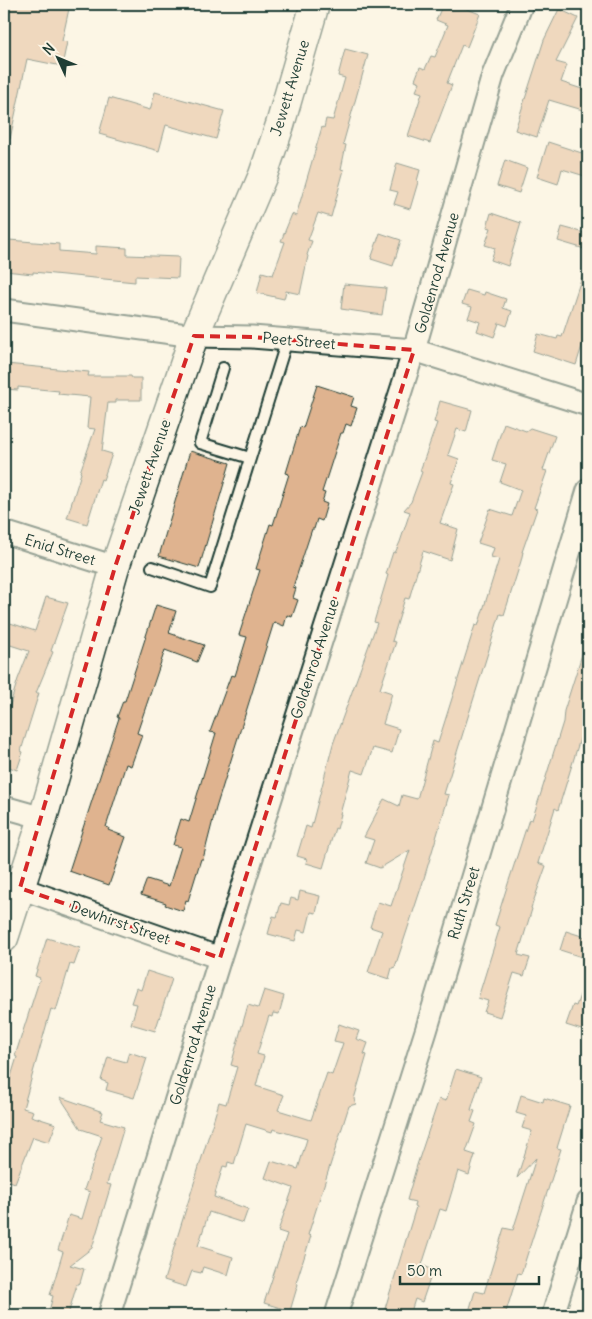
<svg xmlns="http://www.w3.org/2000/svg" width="592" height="1319" font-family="Delius,sans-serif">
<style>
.building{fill:#dfb38f;stroke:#1f3d34}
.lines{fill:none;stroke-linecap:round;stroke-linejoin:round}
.lane-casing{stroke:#1f3d34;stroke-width:14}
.street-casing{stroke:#1f3d34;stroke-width:25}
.secondary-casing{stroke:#1f3d34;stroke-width:31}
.lane{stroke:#fcf5e5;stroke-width:10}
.street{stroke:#fcf5e5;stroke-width:21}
.secondary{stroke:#fcf5e5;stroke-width:28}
.marked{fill:none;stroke:#d62828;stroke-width:4;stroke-dasharray:10 6;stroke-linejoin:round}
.labels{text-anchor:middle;stroke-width:4;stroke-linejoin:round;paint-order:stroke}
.street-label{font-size:15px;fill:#1f3d34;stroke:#fcf5e5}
</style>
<rect width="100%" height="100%" fill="#fcf5e5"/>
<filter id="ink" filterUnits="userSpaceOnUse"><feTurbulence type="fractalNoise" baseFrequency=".02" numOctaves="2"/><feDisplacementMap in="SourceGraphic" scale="10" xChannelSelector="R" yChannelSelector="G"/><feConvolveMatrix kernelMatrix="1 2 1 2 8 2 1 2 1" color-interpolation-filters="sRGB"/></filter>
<g filter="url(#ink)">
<path class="building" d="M7,4H70L62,41L67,42L62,66L27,59L10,139H4V18Z
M443,4H454L480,14L467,47L462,45L447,83L452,85L430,143L408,136L422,93L416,91L420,82L415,80L420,67L425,69L431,56L435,57L448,25L436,20Z
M559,9L578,18L556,62L567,65L561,82L588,91V103L586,111L549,100L537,137L515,130L544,40Z
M345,49L368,55L343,144L346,145L341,169L344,170L331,217L318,213L308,240L312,241L307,255L308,256L300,294L286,291L284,299L257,293L262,272L273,275L285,242L281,241L292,214L296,216L322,127L324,128L326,119L333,120L345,78L338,76Z
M155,92L224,111L216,139L166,125L159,151L99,134L109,98L150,110Z
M548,142L588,155V177L562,169L558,184L537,177Z
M505,160L527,168L519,193L497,186Z
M397,163L420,170L417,181L418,182L410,209L394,204L398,192L390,190Z
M491,213L521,223L508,266L491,260L495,248L485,245L491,228L487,227Z
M562,227L588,234V250L558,241Z
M380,233L401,240L393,266L371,259Z
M9,240L59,244V251L96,254V246L127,248V255L179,257L178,278L135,276V282L33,272V274L5,271Z
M585,267H588V327L576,365L533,351L538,334L557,339L558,336L562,337Z
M344,284L386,288L382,315L341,309Z
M467,290L484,295L485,292L506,299L503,308L512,311L507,326L499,323L494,337L477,331L480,322L468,318L472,307L462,304Z
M6,364L89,372L88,376H131L132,378H141V400H116V403H108L102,451L112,454L103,480L101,479L87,524L67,518L81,473L80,472L95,429L87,428L90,397L58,394L59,391L18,387V390L4,389Z
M317,385L354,397L351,406L357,408L351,426L346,424L343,433H341L322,492L325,493L322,502L327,504L322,521L317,519L314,529H312L293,587L296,588L293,598L298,600L292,617L287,615L284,626L274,622L216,808L203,859H201L188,901L186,900L183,911L165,905L166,903L141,895L147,879L169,886L181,847L173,845L181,819L189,822L216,733L210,732L231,675L235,676L247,637L239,635L260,570L256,569L270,524L273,525L289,474L286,473L300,427L303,428Z
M440,401L472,410L466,432L457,429L448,455L459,459L451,483L454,484L440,523L458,529L450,560L423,551L409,599L405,598L392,641L396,642L380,689L392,693L383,724L399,729L392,753L373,748L364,774L352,770L340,814H341L337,829L335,828L323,868L306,863L307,859L297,856L306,826L311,828L333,744L377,623L374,622L388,575L386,574L393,552L395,553L400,542L410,512L404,510L411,502L422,472L420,471L437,423L434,422Z
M504,423L526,431L530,428L555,436L543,470L547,471L534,508L537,509L522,552H523L521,561L504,615L500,614L444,794L449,795L422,885L395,967L392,968L389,979L368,972L382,931L370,927L378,902L391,906L410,850L380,868L366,863L374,840L364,837L384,799L399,806L402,795L417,799L433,741L438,743L475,625L478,626L499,559L491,557L494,548L478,543L490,509L512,516L521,490L500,482L506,464L492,460Z
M190,451L230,463L199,568L159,556Z
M46,597L68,603L51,651L53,652L36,693H39L24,741L21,751L23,752L17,770L4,765V724L18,679L29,651L4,643V621L35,631Z
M156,605L176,611L169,633L204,645L197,662L165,650L137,733L142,735L131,766L126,764L106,827L109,828L108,830L126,837L109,885L69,871L116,727L119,718L117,717L123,701H125Z
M585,645H588V713L558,810L555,808L538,863L546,866L531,908L532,909L518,955L530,958L524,976L514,973L500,1017L484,1012L488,1001L478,998L500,927L495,925L505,893L529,819L532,820L541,793L563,722L564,711Z
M300,891L320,896L316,913L311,912L306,932L298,930L295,941L268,934L273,916L277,917L281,903L289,905L291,898L298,900Z
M566,931L588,938V959L560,950Z
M47,938L80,948L74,965L70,964L56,1011L51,1009L23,1108L33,1111L31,1116L56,1124L49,1142L33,1137L15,1183L4,1179V1099L17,1057L15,1056L40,978L35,976Z
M147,971L172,979L155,1031L131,1024L137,1004L131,1003L136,988L141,990Z
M586,979L588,980V1032L566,1025L573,1005L576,1006Z
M264,990L284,996L279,1014L273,1013L272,1017L269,1016L257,1054L264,1056L256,1086L284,1095L278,1110L311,1120L327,1073L332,1075L343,1043L334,1041L339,1024L359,1031L356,1039L368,1043L364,1054L367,1055L354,1099L356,1104L349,1106L342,1128L308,1235L311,1236L296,1283L298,1284L290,1311L264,1303L287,1234L278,1231L293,1188L265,1178L271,1161L298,1169L307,1139L273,1129L272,1132L246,1124L234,1164L228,1162L227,1167L223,1166L214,1197L248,1209L243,1223L209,1212L198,1246L233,1257L228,1275L203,1267L201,1273L192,1271L186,1287L164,1280L216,1112L219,1102L226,1104L237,1067L231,1065L248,1005L258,1008Z
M129,1052L147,1058L134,1098L106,1090L108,1083L101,1080L108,1057L126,1062Z
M456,1069L481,1077L471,1110L475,1111L471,1122L476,1124L466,1152L475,1155L469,1175L458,1171L446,1211L440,1209L422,1265L433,1270L422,1302L415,1299L410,1315H383L416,1207L414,1206L415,1202L407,1200L417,1165L439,1099L446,1101Z
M521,1095L543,1102L544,1098L570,1106L557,1148L561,1149L521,1274L518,1273L505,1315H468L475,1291L484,1293L504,1228L513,1230L536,1158L517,1178L532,1131L522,1128L526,1116L516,1113Z
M60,1097L103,1112L100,1120L124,1127L107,1184L111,1185L92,1248L70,1265L84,1269L80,1283L77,1284L68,1315H48L53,1296L50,1295L63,1252L58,1250L69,1215L82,1219L90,1192L84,1190L102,1136L81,1129Z"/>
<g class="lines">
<g class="lane-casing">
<path id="lane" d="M223,368L200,443L250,458
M152,567L210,587L287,340"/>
</g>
<g class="street-casing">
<path id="street" d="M4,310L194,336L252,337L414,350L588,405
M4,532L115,567
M4,807L43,818
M20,888L220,958
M109,1315L220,958L414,350L493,75L522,4
M336,1315L426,1031L588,490
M553,1315L588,1202"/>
</g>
<g class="secondary-casing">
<path id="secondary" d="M4,938L43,818L115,567L194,336L263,175L280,125L315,4"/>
</g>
<use href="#lane" class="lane"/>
<use href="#street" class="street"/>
<use href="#secondary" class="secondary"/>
</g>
</g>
<path d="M0 0H592V1319H0ZM194,336L252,337L414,350L220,958L20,888L115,567Z" fill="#fcf5e5" fill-opacity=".55" fill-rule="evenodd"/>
<path class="marked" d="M194,336L252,337L414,350L220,958L20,888L115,567Z"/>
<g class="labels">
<g class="street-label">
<text transform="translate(290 88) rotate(-73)" y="5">Jewett Avenue</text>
<text transform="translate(437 273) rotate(-74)" y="5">Goldenrod Avenue</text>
<text transform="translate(299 341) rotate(5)" y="5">Peet Street</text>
<text transform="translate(150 467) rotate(-71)" y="5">Jewett Avenue</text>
<text transform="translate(60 550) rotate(17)" y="5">Enid Street</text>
<text transform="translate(315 659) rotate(-72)" y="5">Goldenrod Avenue</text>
<text transform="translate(464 903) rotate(-73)" y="5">Ruth Street</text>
<text transform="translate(120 923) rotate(19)" y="5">Dewhirst Street</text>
<text transform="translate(193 1045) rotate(-73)" y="5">Goldenrod Avenue</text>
</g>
</g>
<rect width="592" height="1319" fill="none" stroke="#fcf5e5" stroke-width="20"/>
<rect x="10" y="10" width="572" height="1299" fill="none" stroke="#1f3d34" stroke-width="2" filter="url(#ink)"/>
<g transform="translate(58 58) rotate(314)" stroke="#fcf5e5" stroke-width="4" paint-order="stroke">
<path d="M0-4L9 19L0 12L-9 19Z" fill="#1f3d34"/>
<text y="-8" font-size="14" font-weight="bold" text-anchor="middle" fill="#1f3d34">N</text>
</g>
<path d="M400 1276v8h139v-8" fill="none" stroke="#1f3d34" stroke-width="2.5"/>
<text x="407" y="1276" font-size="15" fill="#1f3d34" stroke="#fcf5e5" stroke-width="4" paint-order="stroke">50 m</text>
</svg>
